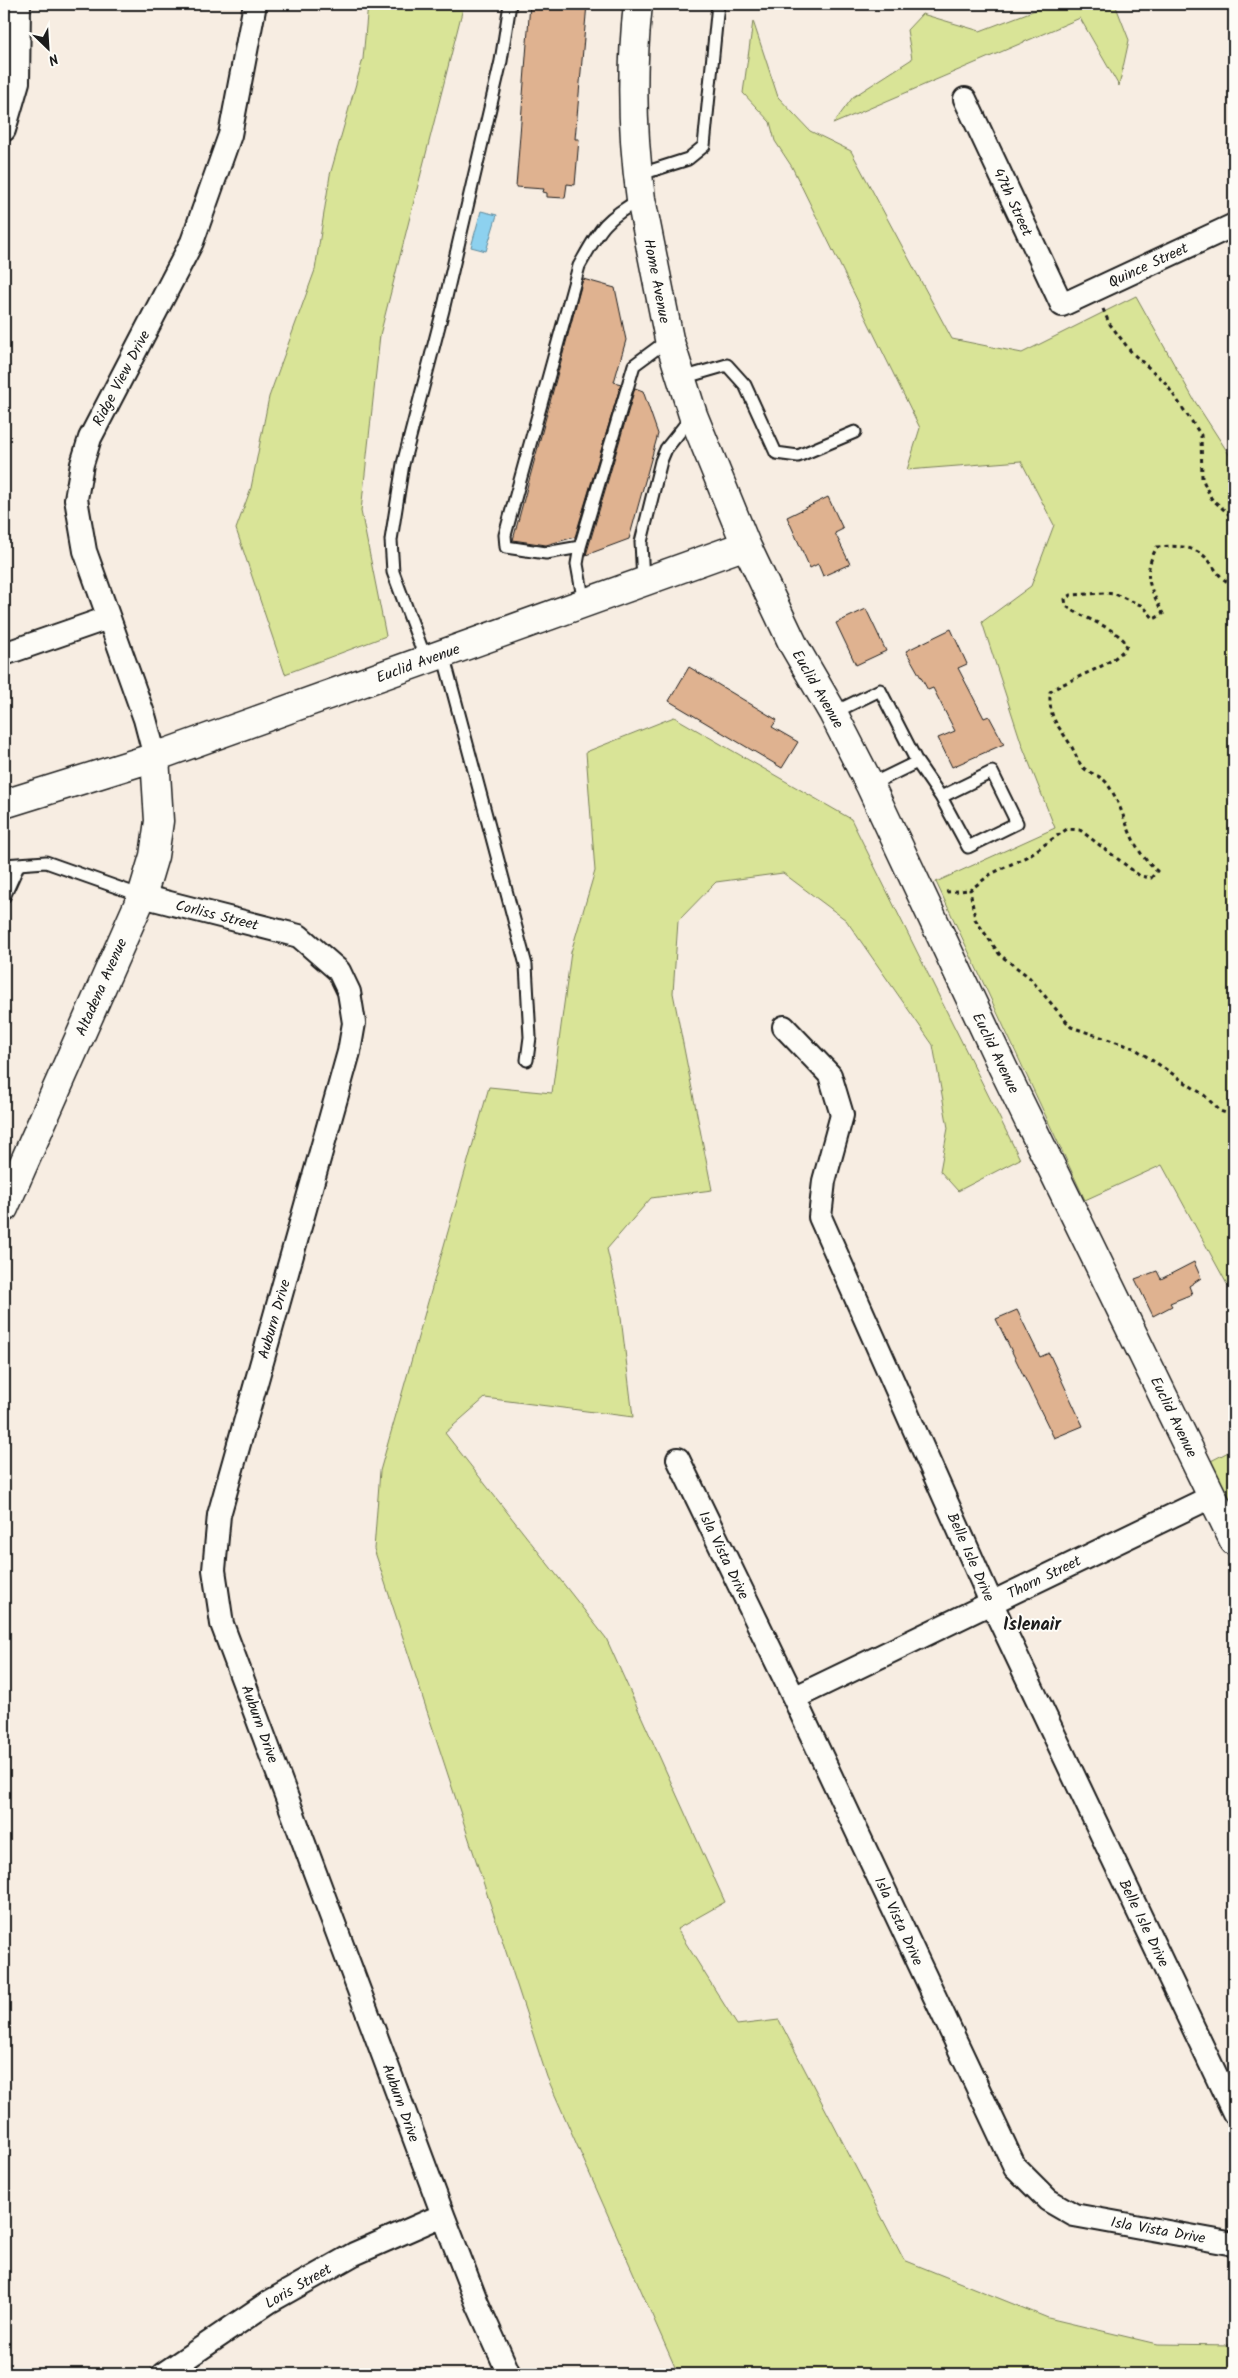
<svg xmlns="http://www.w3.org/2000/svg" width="1238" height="2378" font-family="Kalam,sans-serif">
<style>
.green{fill:#d9e497;stroke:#7a805a}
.water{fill:#8dd1ef;stroke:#60899b}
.building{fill:#dfb290;stroke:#1c1c1c}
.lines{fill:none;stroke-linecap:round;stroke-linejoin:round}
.lane-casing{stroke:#1c1c1c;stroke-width:15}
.street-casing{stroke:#1c1c1c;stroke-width:26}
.secondary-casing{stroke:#1c1c1c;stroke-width:31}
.path{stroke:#1c1c1c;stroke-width:3;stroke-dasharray:4 4;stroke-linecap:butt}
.lane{stroke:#fdfcf7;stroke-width:11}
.street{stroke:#fdfcf7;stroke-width:22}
.secondary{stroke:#fdfcf7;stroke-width:28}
.labels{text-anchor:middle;stroke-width:4;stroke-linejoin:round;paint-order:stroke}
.street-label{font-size:15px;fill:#1c1c1c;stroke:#fdfcf7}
.quarter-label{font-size:18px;font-weight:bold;fill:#1c1c1c;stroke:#fdfcf7}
</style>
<rect width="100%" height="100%" fill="#f7ede2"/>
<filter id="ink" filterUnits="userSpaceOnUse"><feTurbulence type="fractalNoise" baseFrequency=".02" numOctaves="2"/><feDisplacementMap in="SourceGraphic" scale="10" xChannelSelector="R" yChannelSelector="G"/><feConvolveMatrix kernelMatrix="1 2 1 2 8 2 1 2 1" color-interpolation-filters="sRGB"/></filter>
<g filter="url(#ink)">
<path class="green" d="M368,4H464L380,335L361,511L386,636L285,674L236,529L251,488L269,397L315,270L330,175L363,59Z
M1051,4H1115L1129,40L1119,86L1080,18L833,124L853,97L912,59L907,30L922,14L980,31Z
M753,21L778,97L810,131L851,151L952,339L1022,353L1136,296L1194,400L1234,462V1297L1162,1165L1085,1200L936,882L1055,828L1022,745L982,622L1031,586L1054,525L1021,461L907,470L920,428L792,167L775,141L770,122L743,93Z
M674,717L851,819L1020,1159L958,1191L940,1171L948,1128L933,1045L846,920L783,873L716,882L678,921L673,993L712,1190L651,1198L607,1249L619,1301L633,1417L485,1398L445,1433L606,1638L725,1902L677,1929L737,2025L779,2020L904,2260L1048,2318L1157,2344L1234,2345V2374H678L547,2077L374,1549L380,1471L489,1087L552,1093L571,952L595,871L586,752Z
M1234,1449V1511L1209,1462Z"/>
<path class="water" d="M481,211L497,215L486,251L471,247Z"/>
<path class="building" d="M530,4H587L575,139H579L575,185L567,184L565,198L547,197V193L543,192L544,189L516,187Z
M583,279L615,288L626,340L614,382L621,384L575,537L546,545L513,540Z
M635,388L643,391L658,434L629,539L586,555Z
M828,497L843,529L835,533L850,564L823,576L818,564L810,568L787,517Z
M866,609L886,651L856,665L836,623Z
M951,629L967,664L958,668L984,718L989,716L1004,744L952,767L938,738L955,731L933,688L928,690L906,651Z
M689,667L777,720L772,727L798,742L782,768L669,701Z
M1194,1262L1201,1278L1189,1286L1192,1294L1170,1303L1172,1306L1153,1316L1135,1279L1157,1271L1161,1279Z
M1017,1310L1040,1357L1049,1353L1083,1426L1054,1438L996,1319Z"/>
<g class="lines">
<g class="lane-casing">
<path id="lane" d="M638,175L688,159L704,146L718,4
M641,199C603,220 600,229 579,266L505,535L506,547L546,553L580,547L634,365L668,340
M682,378L727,365L745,385L776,453L798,456L855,432
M580,547L577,564L584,603
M643,581L641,542L661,461L666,449L693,415
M443,654L526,965L530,1037L527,1060
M426,660L393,572L391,540L403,464L443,310L501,61L510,4
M833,713L880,690L917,762L870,785
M917,762L941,797L968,847L1017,823L992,772L941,797
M4,865L46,862L142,896
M4,897L19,864"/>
</g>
<g class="street-casing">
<path id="street" d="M965,99L1062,305L1234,225
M4,130L18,82L19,4
M4,654L108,618
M155,757L145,719L85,551L76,499L82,464L90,438L192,242L230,135L255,4
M142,896L299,936L339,971L349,992L354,1023L349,1052L219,1515L214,1570L222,1624L443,2215L477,2303L509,2374
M784,1027L830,1075L842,1115L824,1181L820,1217L991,1602L1234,2113
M678,1459L794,1698L1015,2167L1048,2200L1074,2215L1234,2244
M794,1698L1213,1496
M163,2374L269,2302L354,2254L443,2215"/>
</g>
<g class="secondary-casing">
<path id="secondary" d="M638,4C631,68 632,135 641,199L669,339L693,415L746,545L793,644L833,713L870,785L1003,1068L1234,1541
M4,804L155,757L746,545
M4,1208L142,896L154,856L159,821L155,757"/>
</g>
<path class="path" d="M1103,309L1109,323L1132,353L1164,381L1201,435L1202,478L1211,498L1234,519
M1234,585C1215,578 1215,562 1200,553C1187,545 1171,546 1157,547C1141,576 1150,586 1163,614L1154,619L1143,606L1115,594L1104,593L1071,595L1065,599L1066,606C1086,620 1113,626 1127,644C1119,665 1070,677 1050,692C1049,720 1057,723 1070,744C1076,753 1077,763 1086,770C1092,774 1101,776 1106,782C1127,810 1126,845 1157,871L1151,878L1140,876L1080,830L1067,829L1028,856L991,874L970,890L975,919L1000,955L1029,977L1071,1027L1134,1048L1204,1095L1220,1111L1234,1116
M946,892L970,890"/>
<use href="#lane" class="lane"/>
<use href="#street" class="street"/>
<use href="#secondary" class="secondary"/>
</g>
</g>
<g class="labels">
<g class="street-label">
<text transform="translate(1013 202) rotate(65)" y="5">47th Street</text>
<text transform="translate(1148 265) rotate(-25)" y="5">Quince Street</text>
<text transform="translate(657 281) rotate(79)" y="5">Home Avenue</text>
<text transform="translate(121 378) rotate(-62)" y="5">Ridge View Drive</text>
<text transform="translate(418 663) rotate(-20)" y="5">Euclid Avenue</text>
<text transform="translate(818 689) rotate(60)" y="5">Euclid Avenue</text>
<text transform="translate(217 915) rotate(14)" y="5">Corliss Street</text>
<text transform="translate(101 987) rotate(-66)" y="5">Altadena Avenue</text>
<text transform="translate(996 1053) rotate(64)" y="5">Euclid Avenue</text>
<text transform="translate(274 1319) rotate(-74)" y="5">Auburn Drive</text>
<text transform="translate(1174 1417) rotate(64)" y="5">Euclid Avenue</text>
<text transform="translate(724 1555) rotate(64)" y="5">Isla Vista Drive</text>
<text transform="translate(971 1557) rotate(66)" y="5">Belle Isle Drive</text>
<text transform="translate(1044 1577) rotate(-26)" y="5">Thorn Street</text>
<text transform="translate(260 1724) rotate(70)" y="5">Auburn Drive</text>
<text transform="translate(899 1921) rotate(65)" y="5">Isla Vista Drive</text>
<text transform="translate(1144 1923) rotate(64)" y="5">Belle Isle Drive</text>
<text transform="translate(401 2103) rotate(70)" y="5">Auburn Drive</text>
<text transform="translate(1158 2230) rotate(10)" y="5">Isla Vista Drive</text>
<text transform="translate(298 2286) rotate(-30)" y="5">Loris Street</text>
</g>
<g class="quarter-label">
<text x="1032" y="1630">Islenair</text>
</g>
</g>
<rect width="1238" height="2378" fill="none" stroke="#fdfcf7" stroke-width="20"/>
<rect x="10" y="10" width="1218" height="2358" fill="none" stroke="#1c1c1c" stroke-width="2" filter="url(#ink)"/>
<g transform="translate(48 48) rotate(155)" stroke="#fdfcf7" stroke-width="4" paint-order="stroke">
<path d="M0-4L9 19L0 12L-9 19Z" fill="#1c1c1c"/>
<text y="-8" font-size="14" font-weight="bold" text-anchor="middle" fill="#1c1c1c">N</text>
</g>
</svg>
